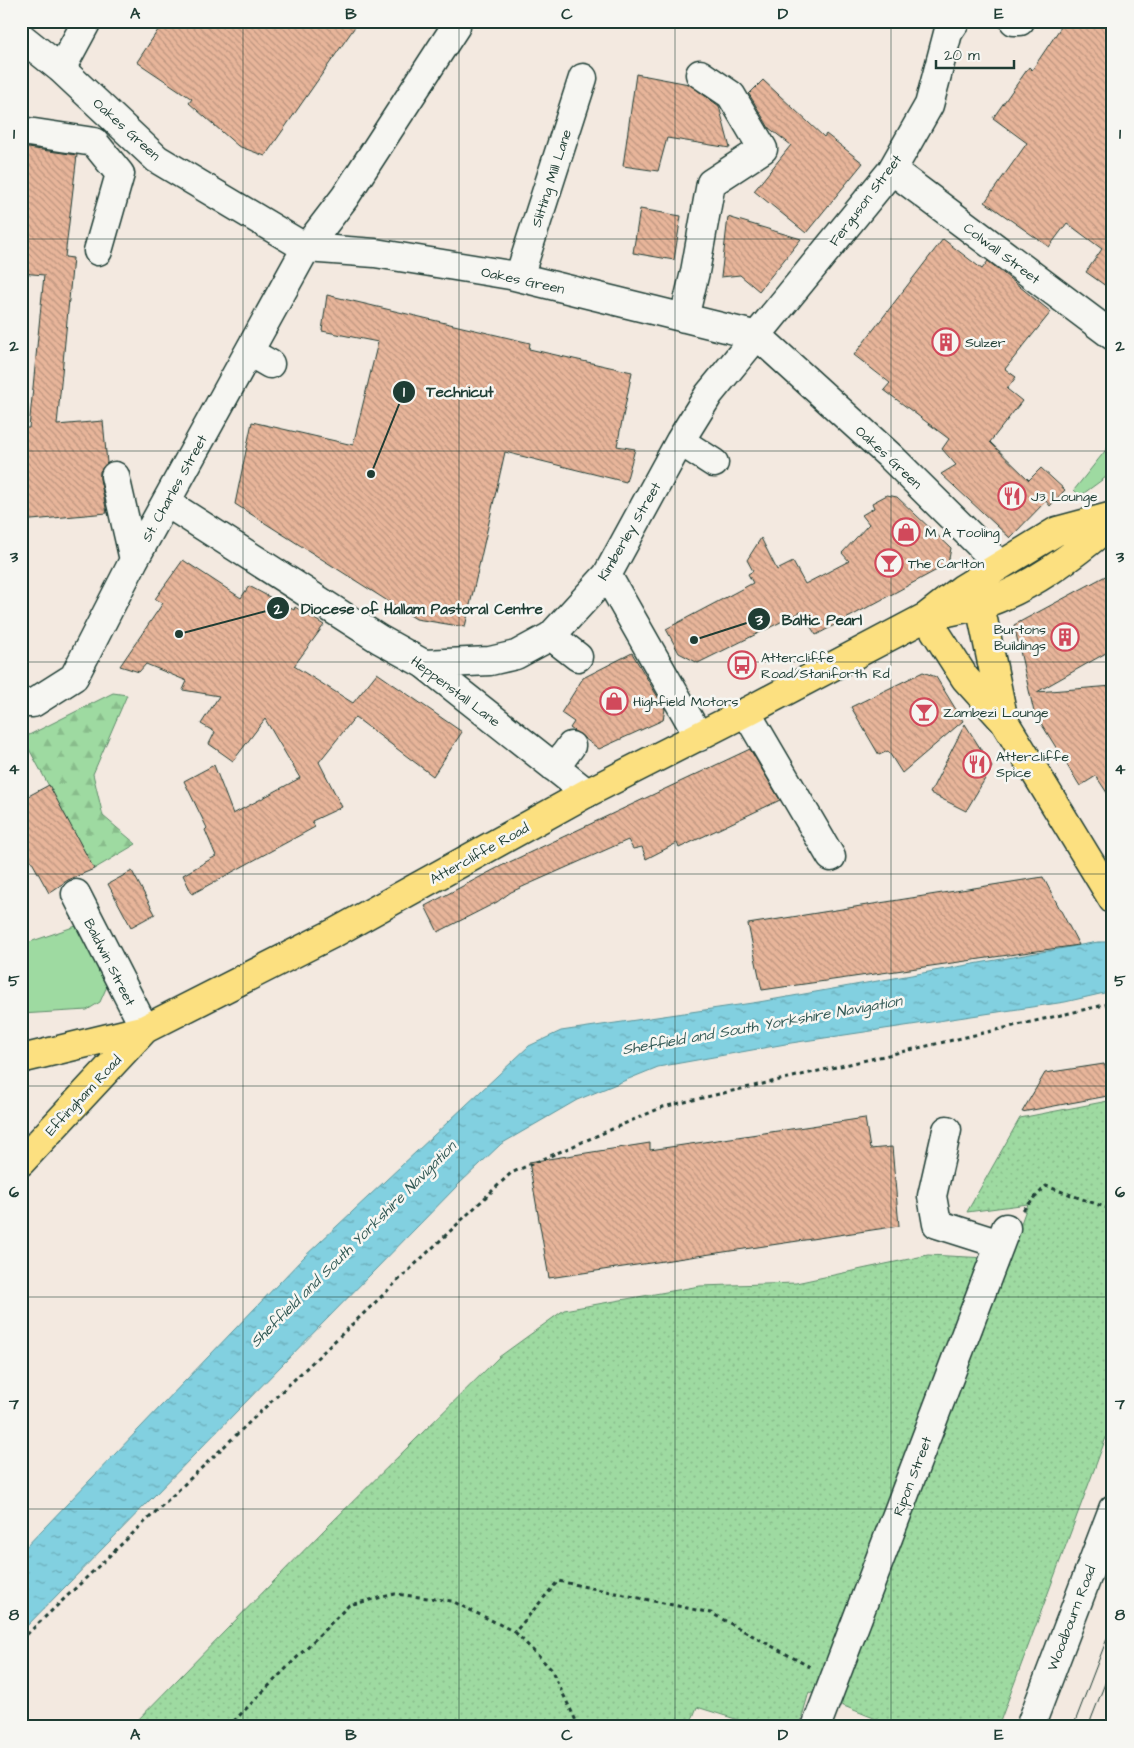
<svg xmlns="http://www.w3.org/2000/svg" width="1134" height="1748" font-family="'Architects Daughter',sans-serif">
<style>
.grass{fill:#9edaa1;stroke:#5e8c6a}
.forest{fill:url(#forest-firs);stroke:#5e8c6a}
.park{fill:url(#park-dots);stroke:#5e8c6a}
.water{fill:url(#water-ripples);stroke:#5a959b}
.building{fill:url(#building-back-hatch);stroke:#1f3d34}
.lines{fill:none;stroke-linecap:round;stroke-linejoin:round}
.minor-casing{stroke:#1f3d34;stroke-width:31}
.major-casing{stroke:#1f3d34;stroke-width:31}
.path{stroke:#1f3d34;stroke-width:3;stroke-dasharray:4 4;stroke-linecap:butt}
.minor{stroke:#f6f6f2;stroke-width:28}
.major{stroke:#fce080;stroke-width:28}
.tram{stroke:#1f3d34;stroke-width:1}
.grid{fill:none;stroke:#1f3d34;stroke-width:1;stroke-opacity:0.55}
.labels{text-anchor:middle;stroke-width:5;stroke-linejoin:round;paint-order:stroke}
.street-label{font-size:14px;fill:#1f3d34;stroke:#f6f6f2}
.poi-label{font-size:14px;fill:#1f3d34;stroke:#f6f6f2;text-anchor:start}
.water-label{font-size:15px;font-style:italic;fill:#335a56;stroke:#f6f6f2}
.leader{fill:none;stroke:#1f3d34;stroke-width:2}
.callout-dot{fill:#1f3d34;stroke:#f6f6f2;stroke-width:2}
.mark-label{font-size:15px;text-anchor:middle;font-weight:bold;fill:#fff}
.callout-label{font-size:15px;text-anchor:middle;font-weight:bold;fill:#1f3d34;stroke:#f6f6f2;stroke-width:5;stroke-linejoin:round;paint-order:stroke}
.neatline{fill:none;stroke:#1f3d34;stroke-width:2}
.grid-label{font-size:16px;text-anchor:middle;font-weight:bold;fill:#1f3d34}
</style>
<defs>
<pattern id="forest-firs" width="22" height="20" patternUnits="userSpaceOnUse" patternTransform="scale(1.25)"><rect width="22" height="20" fill="#9edaa1"/><path d="M5 1l3.5 6h-7zM16 11l3.5 6h-7z" fill="#88bc8b"/></pattern>
<pattern id="park-dots" width="8" height="8" patternUnits="userSpaceOnUse" patternTransform="scale(1.25)"><rect width="8" height="8" fill="#9edaa1"/><path d="M2 2h.1M6 6h.1" fill="none" stroke="#88bc8b" stroke-width="1.8" stroke-linecap="round"/></pattern>
<pattern id="water-ripples" width="26" height="14" patternUnits="userSpaceOnUse" patternTransform="scale(1.25)"><rect width="26" height="14" fill="#82d0e0"/><path d="M2 4q2-2 4 0t4 0M15 11q2-2 4 0t4 0" fill="none" stroke="#6aaab6"/></pattern>
<pattern id="building-back-hatch" width="6" height="6" patternUnits="userSpaceOnUse" patternTransform="scale(1.25)"><rect width="6" height="6" fill="#e8b59a"/><path d="M-1 5l2 2M0 0l6 6M5-1l2 2" fill="none" stroke="#bb947e"/></pattern>
</defs>
<rect width="100%" height="100%" fill="#f3e9e0"/>
<filter id="ink" filterUnits="userSpaceOnUse"><feTurbulence type="fractalNoise" baseFrequency=".02" numOctaves="2"/><feDisplacementMap in="SourceGraphic" scale="10" xChannelSelector="R" yChannelSelector="G"/><feConvolveMatrix kernelMatrix="1 2 1 2 8 2 1 2 1" color-interpolation-filters="sRGB"/></filter>
<g filter="url(#ink)">
<path class="grass" d="M1113,441V472L1080,496L1074,490Z
M79,925L108,984L100,1002L87,1010L21,1014V945Z"/>
<path class="forest" d="M113,693L127,695L93,774L103,816L136,844L94,869L23,738Z"/>
<path class="park" d="M1113,1100V1419L998,1727H896L809,1692L799,1727H761L697,1707L689,1727H131L325,1529L499,1357L564,1310L700,1286L796,1283L928,1255L1008,1259L1028,1204L967,1212L1020,1118Z"/>
<path class="water" d="M1098,942H1113V991L1065,1002L791,1043L658,1067L577,1100L501,1144L459,1184L21,1632V1552L304,1257L529,1046L561,1031L759,1002Z"/>
<path class="building" d="M164,21H359L265,156L238,146L189,103L192,99L137,62Z
M1065,21H1113V291L1086,272L1102,249L1067,223L1049,247L985,202L1027,143L993,118L1029,67L1032,70Z
M636,74L689,84L719,106L730,148L667,138L658,171L623,166Z
M763,80L824,137L826,134L863,163L806,233L754,191L791,145L769,128L749,94Z
M21,147L77,155L65,257L73,258L57,425L103,421L107,463L100,471V479L107,513L21,521V428H29L44,275L21,273Z
M640,209L681,216L674,260L633,253Z
M728,217L801,239L759,291L740,275L721,277Z
M943,239L982,269L988,261L1051,312L1005,369L1016,377L1007,389L1022,401L990,442L1029,480L1041,468L1065,490L1050,506L1046,501L1010,538L941,474L956,465L942,449L949,439L884,390L890,383L854,355Z
M327,295L530,343L529,349L632,372L617,446L635,449L626,482L505,452L465,627L416,619L235,504L252,422L353,445L378,342L322,331Z
M887,495L897,497L951,548L948,564L816,635L801,612L698,663L679,653L666,629L753,583L748,574L753,571L747,560L761,538L777,570L793,562L805,584L849,561L842,553L869,524L862,515L874,508L872,503Z
M183,560L241,598L249,586L294,610L295,607L324,625L294,666L353,703L377,673L462,732L433,776L355,717L319,762L342,807L312,821L315,827L192,894L183,875L216,856L205,830L207,828L184,781L214,765L233,814L300,778L265,719L233,761L209,744L215,732L201,724L219,696L183,690L187,681L146,664L139,672L120,666L163,603L155,599Z
M1113,572V649L1037,692L1113,686V802L1096,776L1080,786L1034,712L1014,625Z
M632,653L665,709L663,720L599,749L570,728L574,722L561,713L583,678Z
M923,672L936,677L963,721L902,773L888,751L879,755L851,707Z
M965,724L992,767L966,811L930,793Z
M750,749L780,800L679,848L677,843L646,859L642,847L633,849L628,840L511,892L497,902L438,932L425,906L499,867Z
M49,785L94,869L68,880L49,893L21,842V800Z
M132,871L155,914L131,927L108,884Z
M1043,877L1079,945L762,990L748,924Z
M1104,1064L1113,1085V1095L1022,1112L1045,1073Z
M865,1118L870,1149L892,1147L899,1226L549,1278L529,1162L650,1143V1150Z"/>
<g class="lines">
<g class="minor-casing">
<path id="minor" d="M1014,21H1020
M21,37L61,69L157,159L306,248L375,253L510,275L758,336L891,457L1000,565
M61,69L87,21
M21,131L94,142L120,174L98,251
M892,170L1113,336
M519,277L583,78
M684,318L695,272L711,183L763,149L731,95L700,74
M249,352L270,364
M680,441L714,463
M115,476L134,560
M167,503L379,639L424,664L587,793
M607,575L699,737
M551,636L578,657
M424,664L490,661L516,655L551,636L607,575L680,441L709,394L892,170L929,105L948,33L956,21
M21,703H33L74,677L134,560L306,248L345,197L456,26
M746,712L831,857
M555,768L571,746
M76,894L145,1029
M947,1130L932,1196L937,1224L1000,1244
M816,1727L1006,1228
M1030,1727L1113,1509"/>
</g>
<g class="major-casing">
<path id="major" d="M968,592L975,596L980,605L1004,721
M934,615C949,611 965,609 980,605C1030,589 1073,556 1113,522
M926,617L965,678L1004,721L1113,900
M21,1059L145,1029L336,932L587,793L746,712L926,617L962,589L1057,531L1113,516
M21,1162L145,1029"/>
</g>
<path class="path" d="M1023,1210L1046,1186L1113,1210
M21,1640L511,1173L663,1107L1113,1003
M228,1727L349,1605L395,1594L452,1601L515,1632
M579,1727L551,1669L515,1632L558,1581L711,1613L810,1667"/>
<use href="#minor" class="minor"/>
<use href="#major" class="major"/>
<path class="tram" d="M1073,1727L1113,1623
M1088,1727L1113,1663"/>
</g>
</g>
<path class="grid" d="M243,21V1727M459,21V1727M675,21V1727M891,21V1727M21,239H1113M21,451H1113M21,662H1113M21,874H1113M21,1086H1113M21,1297H1113M21,1509H1113"/>
<defs>
<g id="building-ring" transform="scale(1.4375)"><circle r="9.5" fill="#f6f6f2" stroke="#d1495b" stroke-width="1.5"/><path d="M-4-6H4V6H1V3H-1V6H-4ZM-2.5-4.3h1.7v1.8h-1.7ZM.8-4.3h1.7v1.8H.8ZM-2.5-1h1.7V.8h-1.7ZM.8-1h1.7V.8H.8Z" fill="#d1495b"/></g>
<g id="restaurant-ring" transform="scale(1.4375)"><circle r="9.5" fill="#f6f6f2" stroke="#d1495b" stroke-width="1.5"/><path d="M-5-6h1v4h1v-4h1v4h1v-4h1v5L-1.5 .5V6h-2V.5L-5-1ZM5-6V6H3V1.5H1.5Q1.5-4 5-6Z" fill="#d1495b"/></g>
<g id="shop-ring" transform="scale(1.4375)"><circle r="9.5" fill="#f6f6f2" stroke="#d1495b" stroke-width="1.5"/><path d="M-5-2.5h2.3a2.7 3.5 0 0 1 5.4 0H5L5.5 6h-11ZM-1.5-2.5h3a1.5 2.3 0 0 0-3 0Z" fill="#d1495b"/></g>
<g id="bar-ring" transform="scale(1.4375)"><circle r="9.5" fill="#f6f6f2" stroke="#d1495b" stroke-width="1.5"/><path d="M-6-5H6L.8 .8V4.5H3.5V6h-7V4.5H-.8V.8Z" fill="#d1495b"/></g>
<g id="bus-ring" transform="scale(1.4375)"><circle r="9.5" fill="#f6f6f2" stroke="#d1495b" stroke-width="1.5"/><path d="M-5-6H5V4H4V6H2V4H-2V6H-4V4H-5ZM-3.5-4V0h7V-4ZM-3.5 1.2v1.5H-2V1.2ZM2 1.2v1.5H3.5V1.2Z" fill="#d1495b"/></g>
</defs>
<g fill-rule="evenodd">
<use href="#building-ring" x="946" y="342"/>
<use href="#restaurant-ring" x="1012" y="496"/>
<use href="#shop-ring" x="906" y="532"/>
<use href="#bar-ring" x="889" y="563"/>
<use href="#building-ring" x="1065" y="637"/>
<use href="#bus-ring" x="742" y="665"/>
<use href="#shop-ring" x="614" y="701"/>
<use href="#bar-ring" x="924" y="712"/>
<use href="#restaurant-ring" x="977" y="764"/>
</g>
<g class="labels">
<g class="street-label">
<text transform="translate(127 129) rotate(42)" y="5">Oakes Green</text>
<text transform="translate(551 178) rotate(-72)" y="5">Slitting Mill Lane</text>
<text transform="translate(865 200) rotate(-53)" y="5">Ferguson Street</text>
<text transform="translate(1002 253) rotate(37)" y="5">Colwall Street</text>
<text transform="translate(523 280) rotate(12)" y="5">Oakes Green</text>
<text transform="translate(889 457) rotate(43)" y="5">Oakes Green</text>
<text transform="translate(174 488) rotate(-61)" y="5">St. Charles Street</text>
<text transform="translate(629 531) rotate(-60)" y="5">Kimberley Street</text>
<text transform="translate(456 691) rotate(37)" y="5">Heppenstall Lane</text>
<text transform="translate(479 853) rotate(-29)" y="5">Attercliffe Road</text>
<text transform="translate(110 962) rotate(63)" y="5">Baldwin Street</text>
<text transform="translate(83 1095) rotate(-47)" y="5">Effingham Road</text>
<text transform="translate(912 1476) rotate(-69)" y="5">Ripon Street</text>
<text transform="translate(1071 1618) rotate(-69)" y="5">Woodbourn Road</text>
</g>
<g class="poi-label">
<text x="965" y="347">Sulzer</text>
<text x="1031" y="501">J3 Lounge</text>
<text x="925" y="537">M A Tooling</text>
<text x="908" y="568">The Carlton</text>
<text x="1046" y="634" text-anchor="end">Burtons<tspan x="1046" dy="16">Buildings</tspan></text>
<text x="761" y="662">Attercliffe<tspan x="761" dy="16">Road/Staniforth Rd</tspan></text>
<text x="633" y="706">Highfield Motors</text>
<text x="943" y="717">Zambezi Lounge</text>
<text x="996" y="761">Attercliffe<tspan x="996" dy="16">Spice</tspan></text>
</g>
<g class="water-label">
<text transform="translate(762 1025) rotate(-10)" y="5">Sheffield and South Yorkshire Navigation</text>
<text transform="translate(353 1244) rotate(-45)" y="5">Sheffield and South Yorkshire Navigation</text>
</g>
</g>
<path class="leader" d="M371 474L404 392M179 634L278 608M694 640L759 619"/>
<g class="callout-dot">
<circle cx="371" cy="474" r="5"/>
<circle cx="179" cy="634" r="5"/>
<circle cx="694" cy="640" r="5"/>
<circle cx="404" cy="392" r="12"/>
<circle cx="278" cy="608" r="12"/>
<circle cx="759" cy="619" r="12"/>
</g>
<g class="mark-label">
<text x="404" y="397">1</text>
<text x="278" y="614">2</text>
<text x="759" y="625">3</text>
</g>
<g class="callout-label">
<text x="460" y="397">Technicut</text>
<text x="422" y="614">Diocese of Hallam Pastoral Centre</text>
<text x="822" y="625">Baltic Pearl</text>
</g>
<rect width="1134" height="1748" fill="none" stroke="#f6f6f2" stroke-width="55"/>
<path d="M936 60v8h78v-8" fill="none" stroke="#1f3d34" stroke-width="2.5"/>
<text x="944" y="60" font-size="15" fill="#1f3d34" stroke="#f6f6f2" stroke-width="4" paint-order="stroke">20 m</text>
<rect x="28" y="28" width="1078" height="1692" class="neatline"/>
<g class="grid-label">
<text x="135" y="19">A</text>
<text x="351" y="19">B</text>
<text x="567" y="19">C</text>
<text x="783" y="19">D</text>
<text x="999" y="19">E</text>
<text x="14" y="139">1</text>
<text x="1120" y="139">1</text>
<text x="14" y="351">2</text>
<text x="1120" y="351">2</text>
<text x="14" y="562">3</text>
<text x="1120" y="562">3</text>
<text x="14" y="774">4</text>
<text x="1120" y="774">4</text>
<text x="14" y="986">5</text>
<text x="1120" y="986">5</text>
<text x="14" y="1197">6</text>
<text x="1120" y="1197">6</text>
<text x="14" y="1409">7</text>
<text x="1120" y="1409">7</text>
<text x="14" y="1620">8</text>
<text x="1120" y="1620">8</text>
<text x="135" y="1740">A</text>
<text x="351" y="1740">B</text>
<text x="567" y="1740">C</text>
<text x="783" y="1740">D</text>
<text x="999" y="1740">E</text>
</g>
</svg>
